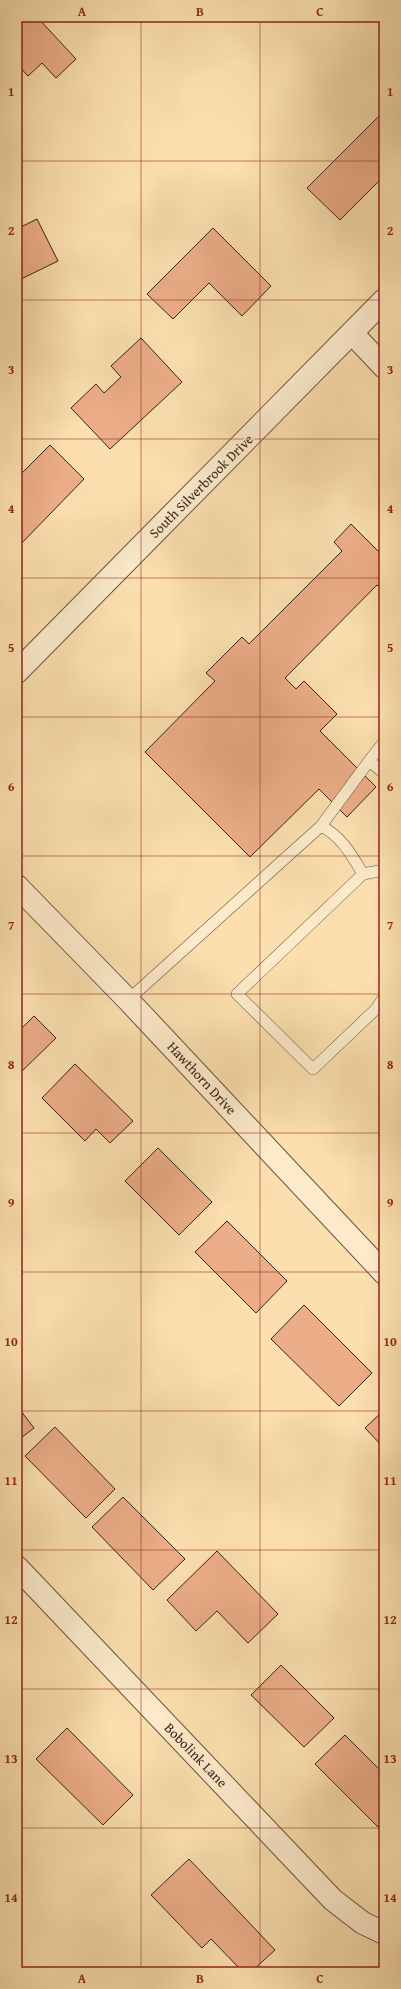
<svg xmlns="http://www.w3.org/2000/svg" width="401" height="1989" font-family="'Gentium Book Plus',serif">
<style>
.building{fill:#ecae88;stroke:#3a2218}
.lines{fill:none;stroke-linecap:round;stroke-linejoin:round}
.service-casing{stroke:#6a513e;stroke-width:12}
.minor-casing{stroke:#6a513e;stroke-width:24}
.service{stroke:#fceaca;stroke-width:11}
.minor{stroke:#fceaca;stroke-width:22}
.grid{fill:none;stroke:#8f2418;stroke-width:1;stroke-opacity:0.55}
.labels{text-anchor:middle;stroke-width:3.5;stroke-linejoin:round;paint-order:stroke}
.street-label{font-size:14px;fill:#3a2218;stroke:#fceaca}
.neatline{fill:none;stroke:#8f2418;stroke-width:1.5}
.grid-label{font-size:13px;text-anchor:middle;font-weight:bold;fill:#8f2418}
</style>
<rect width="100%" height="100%" fill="#fbdfae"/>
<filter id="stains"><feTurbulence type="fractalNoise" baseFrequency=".005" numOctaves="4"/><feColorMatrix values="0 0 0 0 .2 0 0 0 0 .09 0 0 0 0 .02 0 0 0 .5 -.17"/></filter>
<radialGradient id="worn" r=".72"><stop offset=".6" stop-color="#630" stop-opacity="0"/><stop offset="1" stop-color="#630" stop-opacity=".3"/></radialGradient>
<path class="building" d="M17,17H37L76,59L56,78L42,63L28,76L17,64Z
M379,116L384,120V176L340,220L307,188Z
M37,219L58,261L17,281V229Z
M213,228L271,286L242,316L209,283L173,319L147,294Z
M141,338L182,382L110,449L71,408L96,384L104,393L121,377L111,366Z
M50,445L84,479L17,548V478Z
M351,524L384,557V586L381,588L377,585L285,678L296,689L304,681L337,714L320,731L376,787L347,817L319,789L250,857L145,752L215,681L206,673L242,637L249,644L342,551L334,542Z
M34,1016L56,1038L17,1076V1033Z
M75,1064L133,1121L110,1143L96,1129L85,1141L42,1098Z
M158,1148L212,1202L179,1235L125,1181Z
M227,1221L287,1281L256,1313L195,1252Z
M304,1305L372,1373L339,1406L271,1339Z
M17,1406L34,1428L17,1441Z
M384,1410V1448L365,1428Z
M55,1427L115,1489L86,1518L25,1456Z
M123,1497L185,1559L153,1590L92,1527Z
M217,1551L278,1614L248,1643L217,1611L196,1631L167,1600Z
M281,1665L334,1718L304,1747L251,1695Z
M67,1728L133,1795L103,1825L36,1759Z
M345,1735L384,1774V1823L379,1828L315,1764Z
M189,1859L275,1950L251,1972H243L211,1939L202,1948L151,1895Z"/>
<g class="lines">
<g class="service-casing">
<path id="service" d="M384,742L369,761L384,773
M321,826L369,761
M384,870L363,874L237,994L313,1069L376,1009L384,997
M128,1000L321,826C342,837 351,854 363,874"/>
</g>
<g class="minor-casing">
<path id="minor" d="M352,333L384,367
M17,672L384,300
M17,886L128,1000L384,1273
M17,1567L333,1900L363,1923L384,1933"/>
</g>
<use href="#service" class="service"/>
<use href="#minor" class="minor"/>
</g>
<path class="grid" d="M141,17V1972M260,17V1972M17,161H384M17,300H384M17,439H384M17,578H384M17,717H384M17,856H384M17,994H384M17,1133H384M17,1272H384M17,1411H384M17,1550H384M17,1689H384M17,1828H384"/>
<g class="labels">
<g class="street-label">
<text transform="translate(201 486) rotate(-45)" y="5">South Silverbrook Drive</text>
<text transform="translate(202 1078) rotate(47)" y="5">Hawthorn Drive</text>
<text transform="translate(196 1755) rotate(46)" y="5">Bobolink Lane</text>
</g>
</g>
<rect width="401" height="1989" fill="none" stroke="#fbdfae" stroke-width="44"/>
<rect x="22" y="22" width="357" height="1945" class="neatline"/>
<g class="grid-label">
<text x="82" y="16">A</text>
<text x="200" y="16">B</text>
<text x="320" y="16">C</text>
<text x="11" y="96">1</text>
<text x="390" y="96">1</text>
<text x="11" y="235">2</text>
<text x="390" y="235">2</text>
<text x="11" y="374">3</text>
<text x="390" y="374">3</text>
<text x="11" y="513">4</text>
<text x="390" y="513">4</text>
<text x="11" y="652">5</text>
<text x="390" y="652">5</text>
<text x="11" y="791">6</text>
<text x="390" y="791">6</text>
<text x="11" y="930">7</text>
<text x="390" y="930">7</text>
<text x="11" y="1069">8</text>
<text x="390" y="1069">8</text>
<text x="11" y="1207">9</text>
<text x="390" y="1207">9</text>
<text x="11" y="1346">10</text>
<text x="390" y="1346">10</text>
<text x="11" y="1485">11</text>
<text x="390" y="1485">11</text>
<text x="11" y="1624">12</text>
<text x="390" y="1624">12</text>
<text x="11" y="1763">13</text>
<text x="390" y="1763">13</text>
<text x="11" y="1902">14</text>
<text x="390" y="1902">14</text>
<text x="82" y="1983">A</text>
<text x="200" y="1983">B</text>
<text x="320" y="1983">C</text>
</g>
<rect width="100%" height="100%" filter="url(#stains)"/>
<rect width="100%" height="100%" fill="url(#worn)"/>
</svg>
